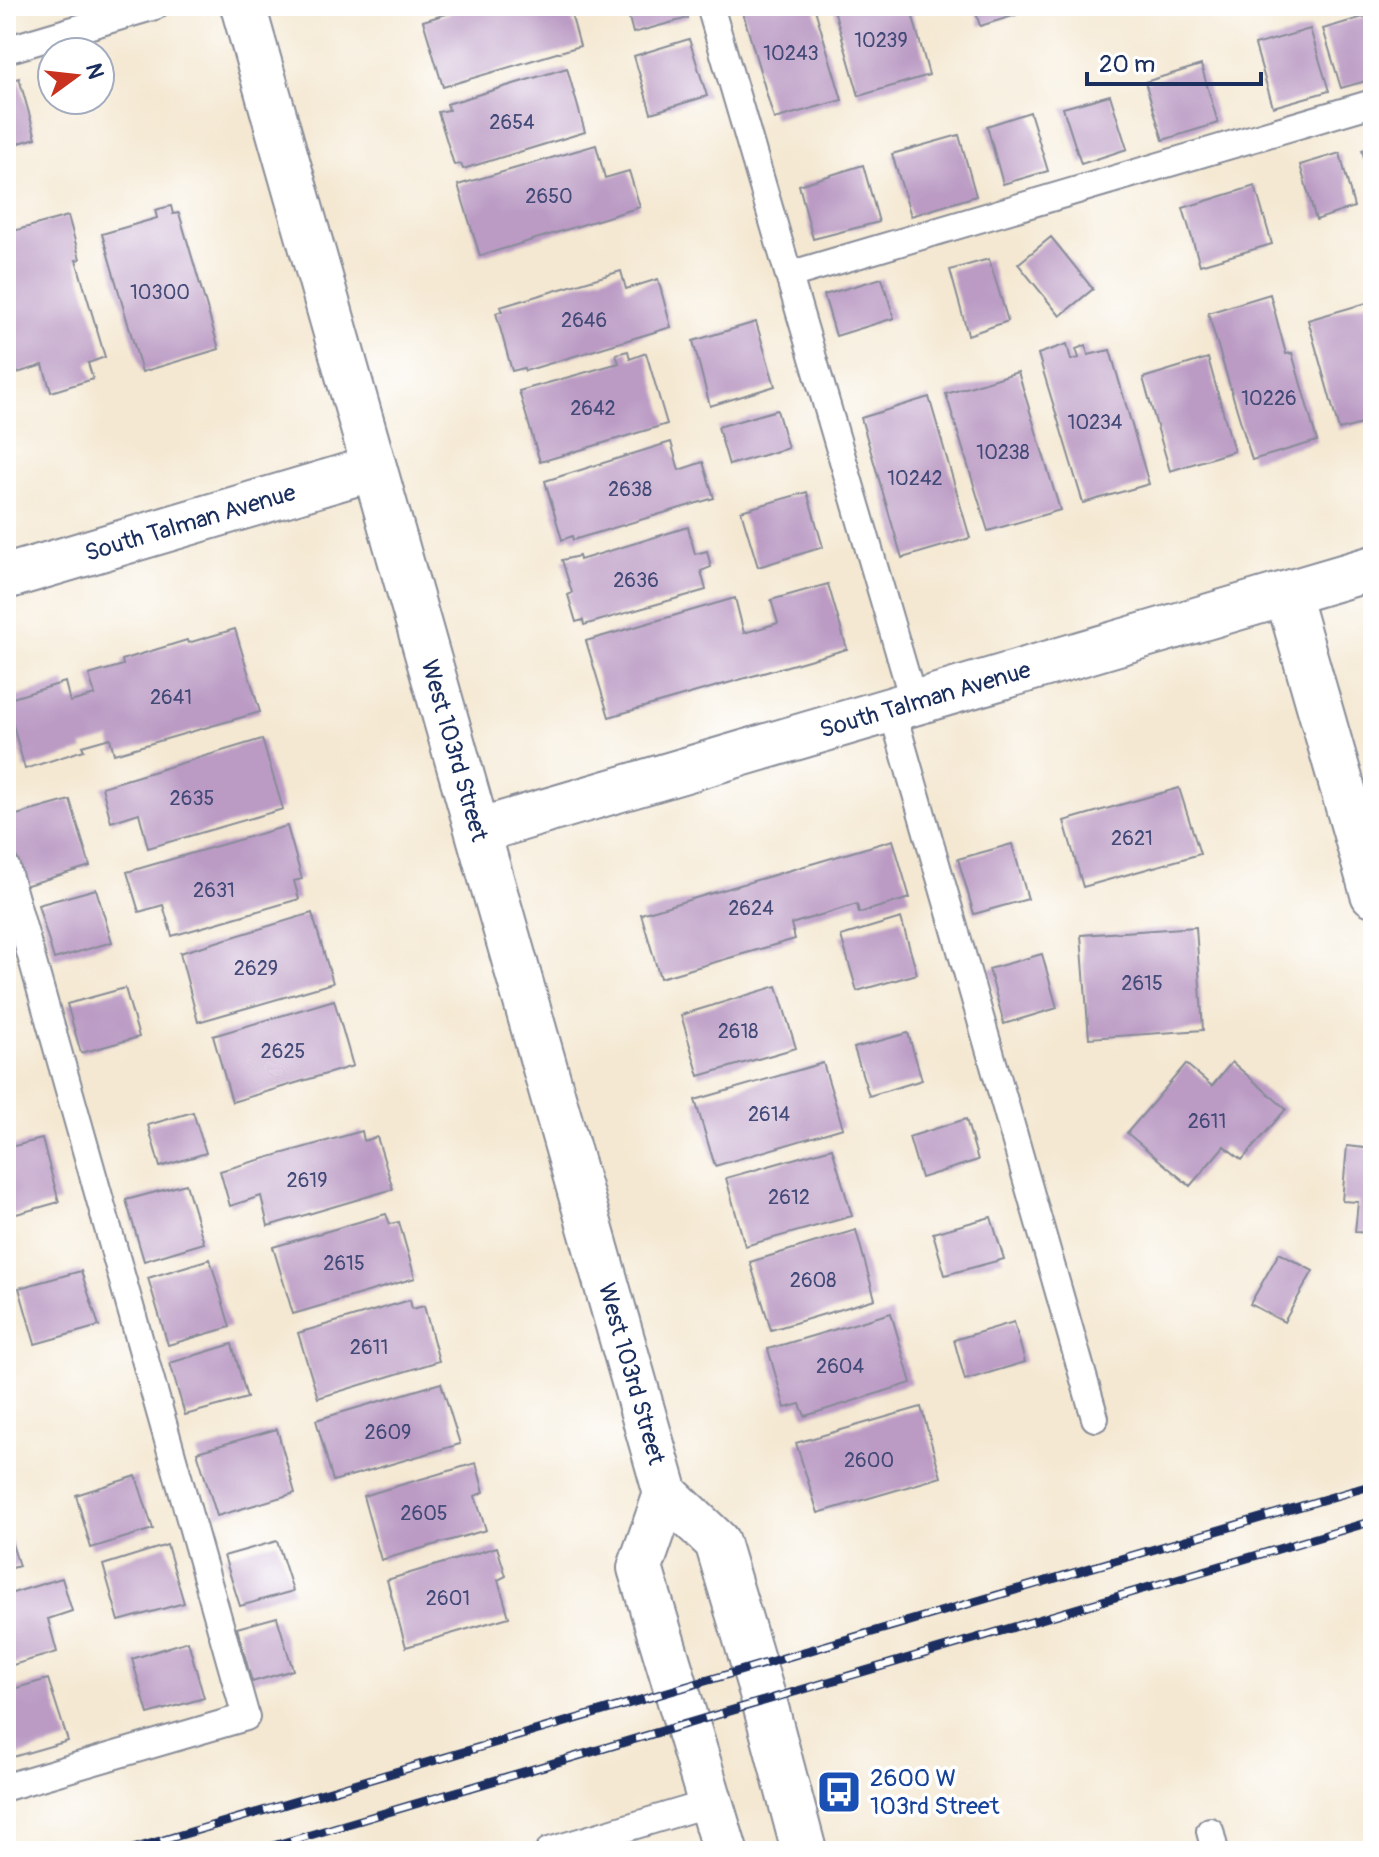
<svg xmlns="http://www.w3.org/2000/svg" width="1379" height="1857" font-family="Pangolin,sans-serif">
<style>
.building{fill:#bb9bc4}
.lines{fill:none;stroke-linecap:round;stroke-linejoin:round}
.service-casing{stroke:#888c98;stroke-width:30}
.minor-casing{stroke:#888c98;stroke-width:48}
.secondary-casing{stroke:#888c98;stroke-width:48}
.service{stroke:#fff;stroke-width:26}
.minor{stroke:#fff;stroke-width:44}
.secondary{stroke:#fff;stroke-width:44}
.rail-casing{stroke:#1b2f5e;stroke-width:9}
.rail{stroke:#fff;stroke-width:6;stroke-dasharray:18;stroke-linecap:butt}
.labels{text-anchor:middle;stroke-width:7;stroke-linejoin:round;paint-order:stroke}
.number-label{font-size:20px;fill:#434a78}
.street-label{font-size:24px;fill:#1b2f5e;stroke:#fff}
.transit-label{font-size:24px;fill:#164399;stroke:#fff;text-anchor:start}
</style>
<rect width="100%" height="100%" fill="#fff"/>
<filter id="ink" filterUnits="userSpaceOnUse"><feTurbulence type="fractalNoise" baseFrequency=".0125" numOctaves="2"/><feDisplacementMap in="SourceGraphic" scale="16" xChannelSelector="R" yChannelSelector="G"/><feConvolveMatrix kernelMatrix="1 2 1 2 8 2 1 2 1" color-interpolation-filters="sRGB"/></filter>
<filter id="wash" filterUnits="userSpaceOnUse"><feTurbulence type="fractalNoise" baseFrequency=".006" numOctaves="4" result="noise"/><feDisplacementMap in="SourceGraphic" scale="32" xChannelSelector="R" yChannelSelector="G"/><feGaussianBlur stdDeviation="1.8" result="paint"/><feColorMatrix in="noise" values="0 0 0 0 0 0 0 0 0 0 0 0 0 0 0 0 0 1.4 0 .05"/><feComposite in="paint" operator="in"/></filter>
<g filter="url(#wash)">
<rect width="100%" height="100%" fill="#f4e8d2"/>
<g id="blocks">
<path class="building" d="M473,6H569L580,46L443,87L423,21Z
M626,6H685L688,18L633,33Z
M741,6H814L842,100L774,119Z
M833,6H910L929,75L859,96Z
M974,6H1013L1016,15L980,26Z
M1040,6H1062V7L1042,13Z
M1373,14V79L1341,88L1323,29Z
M1310,29L1329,91L1273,107L1255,45Z
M689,39L707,96L651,113L634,56Z
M1201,65L1218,123L1163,140L1145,82Z
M567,68L585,132L463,169L461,164L454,165L438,112L449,110L447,104Z
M19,78L36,138L6,147V82Z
M1110,95L1127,149L1081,164L1063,108Z
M1030,112L1048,171L1003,184L987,126Z
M959,135L976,196L911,216L892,154Z
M596,145L605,178L629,171L640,207L480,256L458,185Z
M1373,147V186H1372L1362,150Z
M1340,153L1354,207L1316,220L1300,165Z
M863,165L879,222L813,239L799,185Z
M1255,186L1272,244L1200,265L1183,208Z
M171,206L173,214L179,213L219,349L142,372L102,234L157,218L155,210Z
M68,216L80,259L76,260L105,357L88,363L93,379L51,392L43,365L14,374L6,348V233Z
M1051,237L1093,289L1060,316L1018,264Z
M989,259L1008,321L968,335L950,270Z
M621,271L626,289L658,279L671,327L525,371L524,368L512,371L496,313L502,311L500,307Z
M882,278L894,318L836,336L824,295Z
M1270,294L1286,354L1292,353L1317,441L1252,460L1208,313Z
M1373,301V421L1339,430L1308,320Z
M756,322L775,386L710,406L693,341Z
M1067,344L1071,360L1079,358L1076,349L1086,345L1088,355L1110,350L1149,484L1083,503L1038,354Z
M628,351L630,359L646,353L667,424L540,462L519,391L619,363L616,354Z
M1208,358L1234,451L1170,471L1143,378Z
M1018,372L1060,510L988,531L946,394Z
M929,397L970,538L902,558L861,418Z
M777,410L788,448L729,465L718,427Z
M671,442L679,470L703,462L714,498L573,540L572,536L562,540L545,481Z
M807,492L823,547L758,567L741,511Z
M688,527L695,554L707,551L711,567L701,571L706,590L584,625L583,620L576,622L568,595L572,593L562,560L579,556L580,560Z
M828,584L847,649L609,717L586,641L735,598L744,633L778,623L771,600Z
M235,629L260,712L114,754L110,738L82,746L84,750L25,769L6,700L65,682L70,702L95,695L89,675L123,665L122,660L187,640L188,643Z
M262,739L283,809L148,848L139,813L111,822L102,787Z
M1179,788L1200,854L1083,887L1064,821Z
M70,800L90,866L24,886L6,818Z
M287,826L302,879L294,881L299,899L172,936L163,905L139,912L127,872Z
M893,840L910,898L859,913L857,904L791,924L795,939L660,978L641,914Z
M1012,844L1028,899L974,914L958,859Z
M96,889L112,942L54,959L38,905Z
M312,913L333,983L198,1022L180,953Z
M901,918L917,974L857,991L841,936Z
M1196,927L1203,1030L1089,1038L1081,935Z
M1042,954L1057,1008L1004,1024L989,969Z
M777,986L796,1048L699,1076L681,1015Z
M125,988L139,1037L81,1053L67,1004Z
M334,1000L353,1066L232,1102L213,1036Z
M908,1033L922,1080L869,1096L854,1048Z
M1232,1062L1286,1109L1242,1160L1224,1146L1190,1186L1127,1133L1186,1064L1212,1086Z
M823,1063L843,1128L715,1166L695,1100Z
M193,1112L206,1153L160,1167L148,1125Z
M966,1119L978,1160L921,1178L909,1137Z
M362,1131L364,1141L377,1137L393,1189L268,1226L261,1196L230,1206L220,1171Z
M42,1139L59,1202L6,1217V1148Z
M1347,1146L1373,1149V1233L1355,1232L1358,1202L1342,1201Z
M832,1148L852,1216L745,1246L726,1178Z
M186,1184L204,1243L144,1261L126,1200Z
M386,1214L390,1224L399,1222L415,1278L293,1314L273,1247Z
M991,1217L1004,1259L945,1275L933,1233Z
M856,1230L875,1299L771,1330L750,1262Z
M1279,1253L1313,1271L1284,1322L1250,1304Z
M210,1259L230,1327L168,1345L148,1278Z
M81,1271L99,1326L35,1344L19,1288Z
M410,1300L412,1309L424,1306L439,1361L318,1398L298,1333Z
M891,1313L911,1383L805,1416L800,1404L785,1408L768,1349Z
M1014,1322L1025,1362L965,1380L954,1340Z
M232,1344L247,1398L185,1415L170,1363Z
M441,1383L460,1444L333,1481L316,1420Z
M921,1407L941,1477L818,1513L796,1443Z
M277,1429L295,1493L217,1516L197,1452Z
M476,1463L484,1492L475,1496L486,1530L381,1560L363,1496Z
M136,1476L153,1529L91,1548L76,1495Z
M6,1525L19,1566L6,1570Z
M277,1541L293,1591L240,1606L224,1556Z
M167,1545L184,1603L119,1621L103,1565Z
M497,1547L506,1576L498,1580L509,1617L406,1647L387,1580Z
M62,1578L72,1611L48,1619L57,1652L6,1667V1595Z
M277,1617L293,1670L252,1682L237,1628Z
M188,1641L204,1698L148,1714L132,1659Z
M48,1679L68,1741L6,1759V1691Z"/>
</g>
</g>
<g filter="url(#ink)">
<use href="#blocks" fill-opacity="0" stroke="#888c98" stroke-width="2"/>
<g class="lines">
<g class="service-casing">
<path id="service" d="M710,6L914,703
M6,50L155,6
M789,275L1373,103
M892,710L1095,1418
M6,867L246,1717L6,1787
M1210,1831L1215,1851
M549,1851L710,1803"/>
</g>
<g class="minor-casing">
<g id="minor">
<path id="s1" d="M6,577L374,468"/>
<path d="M1287,594L1373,894"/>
<path id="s2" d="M478,831L1373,568"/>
</g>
</g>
<g class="secondary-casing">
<g id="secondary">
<path id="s3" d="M243,6L666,1494L717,1542L764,1700L804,1851"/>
<path d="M666,1494L640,1568L725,1851"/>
</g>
</g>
<use href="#service" class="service"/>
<use href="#minor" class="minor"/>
<use href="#secondary" class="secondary"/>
<g class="rail-casing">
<path id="rail" d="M126,1851L1373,1485
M256,1851L1373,1521"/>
</g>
<use href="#rail" class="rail"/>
</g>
</g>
<defs>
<g id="bus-square" transform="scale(2.3)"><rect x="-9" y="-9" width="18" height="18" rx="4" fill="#1a4fb4" stroke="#fff"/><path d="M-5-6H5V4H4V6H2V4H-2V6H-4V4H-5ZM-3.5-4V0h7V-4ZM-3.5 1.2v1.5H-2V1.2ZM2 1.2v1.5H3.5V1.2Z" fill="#fff"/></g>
</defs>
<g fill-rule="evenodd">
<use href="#bus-square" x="839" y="1792"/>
</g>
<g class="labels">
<g class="number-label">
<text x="881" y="47">10239</text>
<text x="791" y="60">10243</text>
<text x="512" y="129">2654</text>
<text x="549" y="203">2650</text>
<text x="160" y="299">10300</text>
<text x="584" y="327">2646</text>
<text x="1269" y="405">10226</text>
<text x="593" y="415">2642</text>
<text x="1095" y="429">10234</text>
<text x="1003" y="459">10238</text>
<text x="915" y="485">10242</text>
<text x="630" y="496">2638</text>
<text x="636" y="587">2636</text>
<text x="171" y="704">2641</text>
<text x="192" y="805">2635</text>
<text x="1132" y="845">2621</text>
<text x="214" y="897">2631</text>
<text x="751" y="915">2624</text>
<text x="256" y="975">2629</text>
<text x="1142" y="990">2615</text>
<text x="738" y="1038">2618</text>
<text x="283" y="1058">2625</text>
<text x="769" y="1121">2614</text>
<text x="1207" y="1128">2611</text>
<text x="307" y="1187">2619</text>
<text x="789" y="1204">2612</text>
<text x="344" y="1270">2615</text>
<text x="813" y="1287">2608</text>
<text x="369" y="1354">2611</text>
<text x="840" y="1373">2604</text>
<text x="388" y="1439">2609</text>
<text x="869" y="1467">2600</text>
<text x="424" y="1520">2605</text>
<text x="448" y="1605">2601</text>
</g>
<g class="street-label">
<text dy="8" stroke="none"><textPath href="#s1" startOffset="192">South Talman Avenue</textPath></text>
<text dy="8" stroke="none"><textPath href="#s2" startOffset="466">South Talman Avenue</textPath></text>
<text dy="8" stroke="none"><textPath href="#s3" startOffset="774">West 103rd Street</textPath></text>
<text dy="8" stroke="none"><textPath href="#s3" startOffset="1422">West 103rd Street</textPath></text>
</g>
<g class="transit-label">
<text x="870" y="1786">2600 W<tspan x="870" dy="28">103rd Street</tspan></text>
</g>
</g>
<rect width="1379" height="1857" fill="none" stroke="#fff" stroke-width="32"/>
<g transform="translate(76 76) rotate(75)"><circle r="38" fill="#ffffff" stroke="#a4acbf" stroke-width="2"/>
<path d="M0-6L14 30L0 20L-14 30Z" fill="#c8321e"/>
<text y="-12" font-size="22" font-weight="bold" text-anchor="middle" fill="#1b2f5e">N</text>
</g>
<path d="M1087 72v12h174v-12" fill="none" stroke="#1b2f5e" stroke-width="4"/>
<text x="1099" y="72" font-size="24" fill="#1b2f5e" stroke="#ffffff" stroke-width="6" paint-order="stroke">20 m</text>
</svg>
